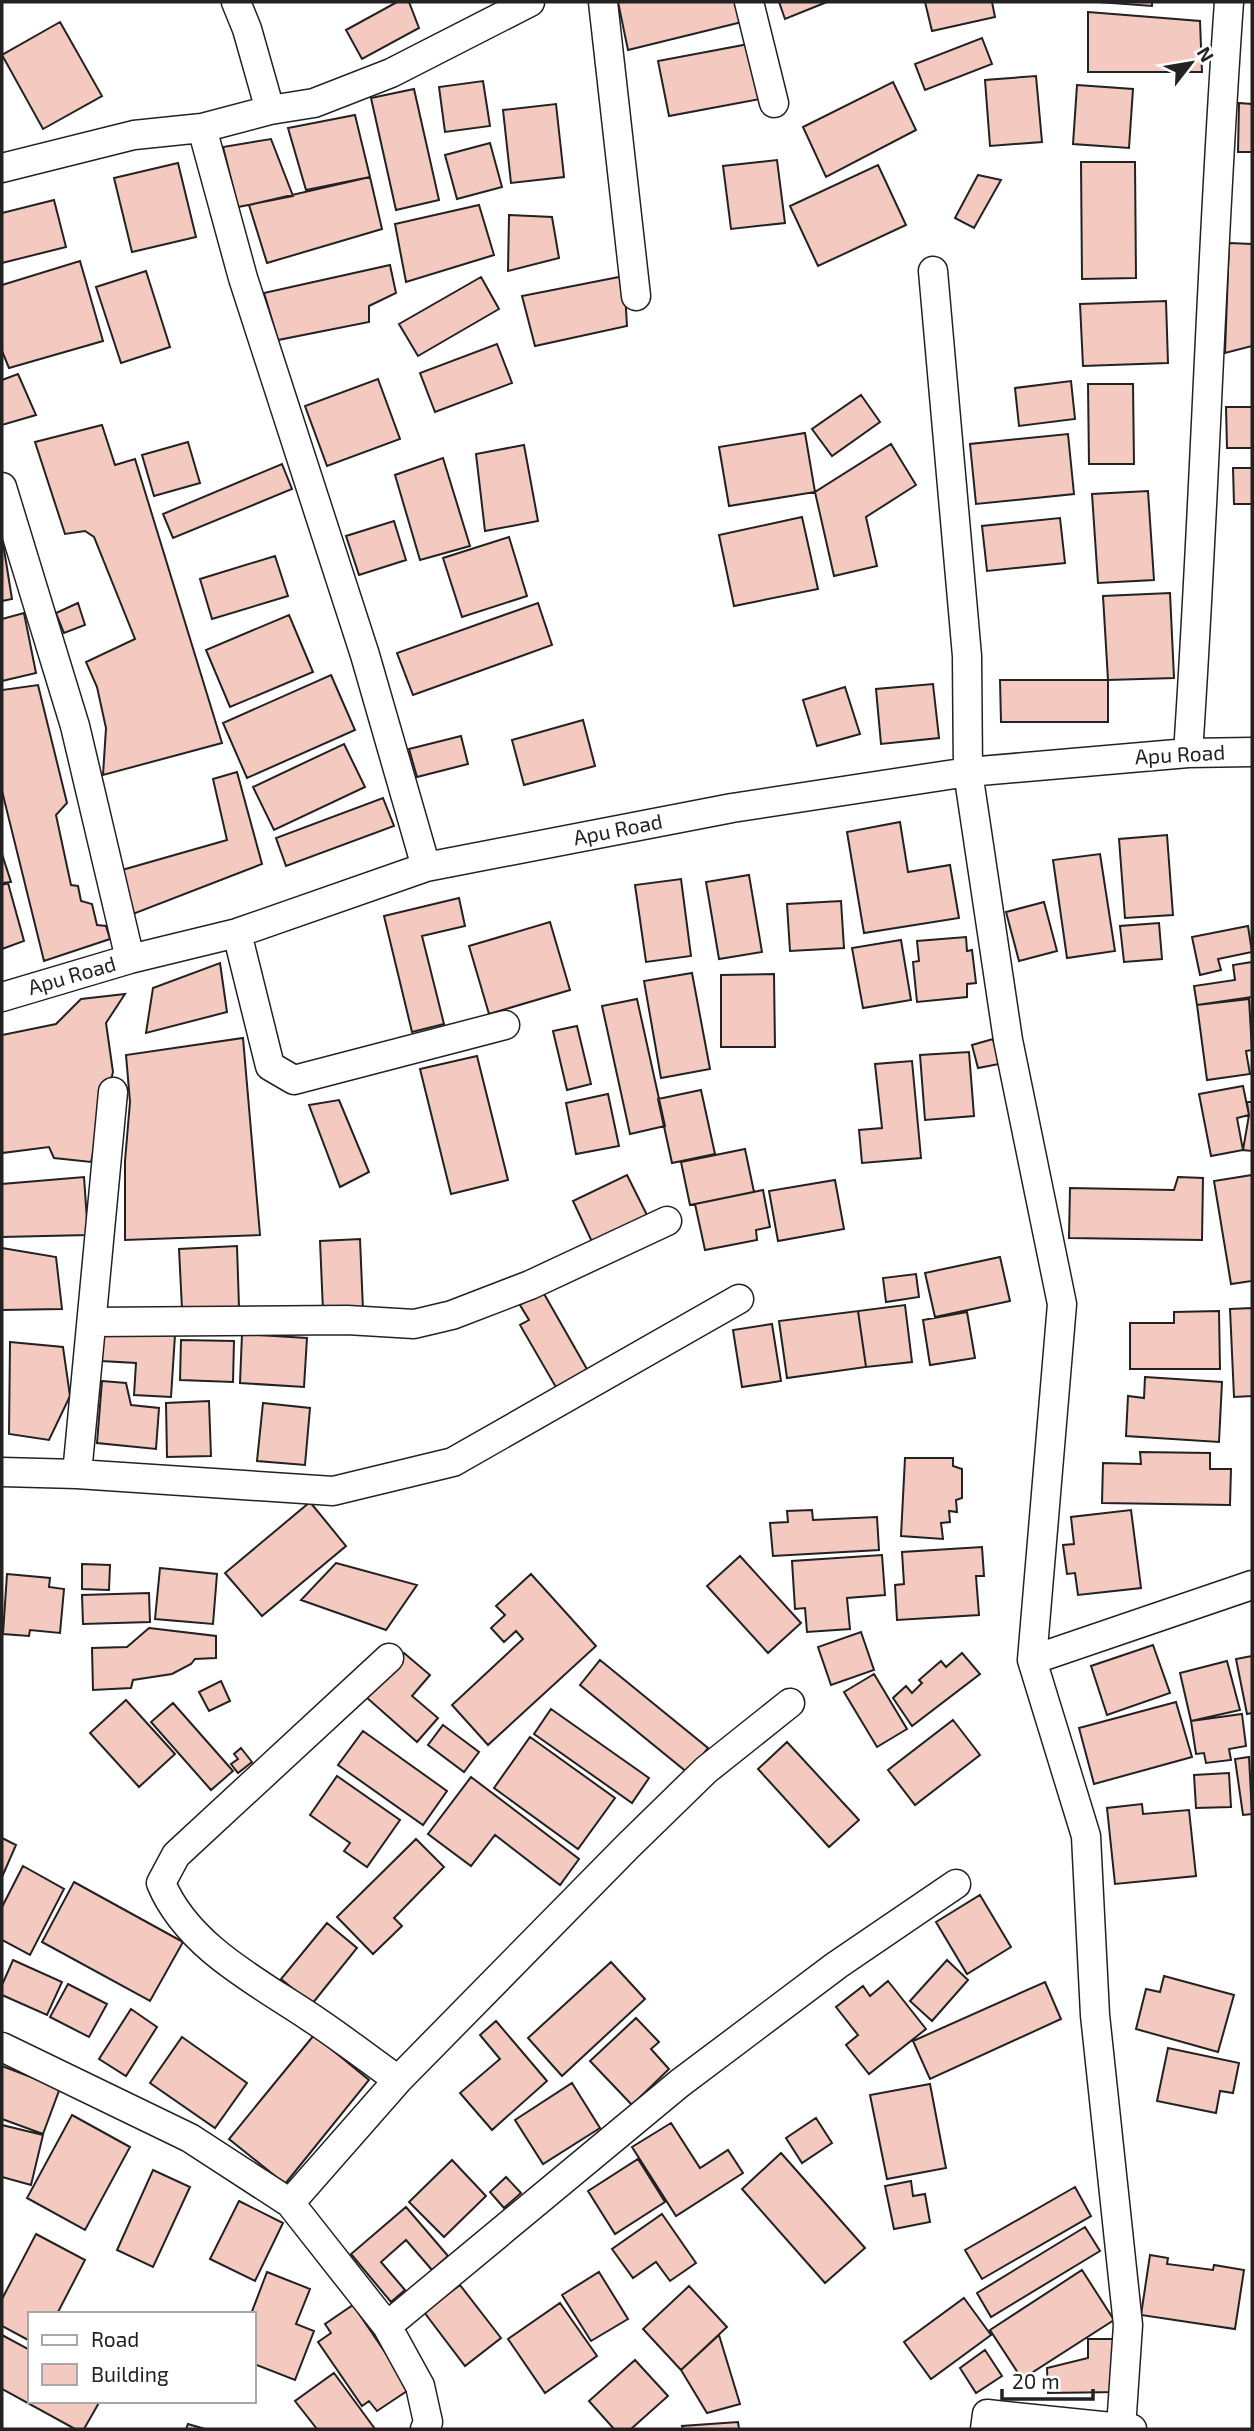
<svg xmlns="http://www.w3.org/2000/svg" width="1254" height="2431" font-family="'Exo 2',sans-serif">
<style>
.building{fill:#f3c9c0;stroke:#222;stroke-width:2}
.lines{fill:none;stroke-linecap:round;stroke-linejoin:round}
.minor-casing{stroke:#222;stroke-width:31}
.minor{stroke:#fff;stroke-width:28}
.labels{text-anchor:middle;stroke-width:5;stroke-linejoin:round;paint-order:stroke}
.street-label{font-size:21px;fill:#222;stroke:#fff}
</style>
<rect width="100%" height="100%" fill="#fff"/>
<path class="building" d="M397,2H409L419,28L362,59L346,30Z
M618,2H741L746,21L628,50Z
M779,2H827L785,19Z
M925,2H992L995,17L932,31Z
M1098,2H1152V6Z
M1088,12L1200,21L1202,72H1088Z
M60,22L102,96L43,129L2,55Z
M982,38L992,64L925,90L915,64Z
M754,43L765,98L669,116L658,61Z
M1036,76L1042,142L990,146L985,80Z
M483,81L490,126L445,132L439,87Z
M893,82L916,130L826,177L803,127Z
M1077,85L1133,89L1129,148L1073,144Z
M414,89L439,200L396,210L371,98Z
M1239,103L1252,104V152H1238Z
M556,104L564,177L511,183L503,110Z
M355,115L370,177L306,190L288,128Z
M271,139L293,196L238,207L223,147Z
M490,143L502,187L457,199L445,155Z
M777,160L785,223L731,229L723,166Z
M1081,162H1135L1136,278L1082,279Z
M178,163L196,237L132,252L114,178Z
M878,165L906,225L818,266L790,206Z
M978,175L1001,180L974,228L955,218Z
M370,177L382,229L267,263L249,205Z
M54,200L66,247L2,263V213Z
M479,205L494,255L406,282L395,224Z
M509,215L552,217L559,258L508,271Z
M1229,243L1252,244V346L1225,353Z
M80,261L103,341L9,368L2,351V285Z
M390,265L396,293L369,306V322L278,340L264,293Z
M146,271L170,347L121,363L96,287Z
M624,276L627,326L535,346L522,296Z
M481,277L499,309L418,356L399,324Z
M1166,301L1168,363L1083,366L1080,304Z
M497,344L512,383L435,412L420,373Z
M18,374L36,415L2,425V380Z
M378,379L400,439L327,466L305,406Z
M1071,381L1075,419L1019,426L1015,388Z
M1088,384H1133L1134,464H1089Z
M861,395L880,422L832,456L812,429Z
M1226,407H1252V448H1227Z
M102,425L115,465L135,459L222,743L103,775L106,728L97,687L86,662L135,639L94,537L85,531L65,534L35,442Z
M805,433L815,492L729,506L719,447Z
M1068,434L1074,494L976,504L970,444Z
M188,442L200,483L154,496L142,455Z
M891,444L916,485L866,517L877,566L834,576L815,492Z
M524,445L538,521L485,531L476,454Z
M443,458L470,546L420,560L395,475Z
M282,464L292,489L173,538L163,514Z
M1233,468H1252V504H1234Z
M1148,491L1154,580L1098,583L1092,494Z
M802,517L818,589L734,606L719,535Z
M1060,518L1065,563L987,571L982,526Z
M394,521L406,560L359,575L346,536Z
M509,537L527,596L462,617L443,558Z
M3,543L12,599L2,601V544Z
M275,556L288,596L212,619L200,579Z
M1170,593L1174,678L1108,680L1103,596Z
M78,603L85,625L64,633L56,613Z
M538,603L552,645L413,695L397,653Z
M24,613L36,673L2,681V619Z
M289,615L313,672L230,707L206,650Z
M331,675L355,730L247,778L223,723Z
M1000,680H1108V722H1001Z
M933,684L939,738L881,744L876,689Z
M38,685L67,803L56,815L71,885L78,886L81,901L92,904L97,925L106,926L110,939L44,961L2,791V690Z
M845,687L860,734L817,746L803,700Z
M583,720L595,766L524,785L512,740Z
M461,736L468,764L417,777L409,749Z
M344,744L365,787L274,830L253,787Z
M237,772L262,864L133,914L122,870L227,840L213,779Z
M383,798L394,826L286,866L276,838Z
M900,822L908,872L950,865L959,918L864,933L847,832Z
M1167,835L1173,915L1125,918L1119,839Z
M2,854L11,882L2,883Z
M1100,854L1115,951L1067,958L1053,860Z
M749,875L762,952L719,959L706,882Z
M681,879L691,956L646,962L635,885Z
M8,883L24,941L2,949V885Z
M459,898L465,926L422,936L444,1024L412,1032L384,916Z
M841,901L844,948L790,951L787,904Z
M1044,902L1057,951L1019,961L1006,912Z
M550,922L570,990L489,1014L469,946Z
M1159,923L1162,959L1124,962L1120,926Z
M1248,926L1252,952L1218,959L1221,970L1200,975L1192,937Z
M966,937L967,951L972,950L976,983L967,984V997L917,1002L913,962L919,961L917,941Z
M901,940L911,1000L863,1008L852,948Z
M1252,962V997L1197,1005L1194,986L1235,980L1233,965Z
M220,963L227,1012L146,1033L153,988Z
M692,973L710,1069L661,1078L644,981Z
M774,974L775,1047H721V975Z
M125,994L106,1023L113,1072L91,1162L54,1158L49,1147L2,1153V1035L56,1024L81,999Z
M637,999L665,1126L630,1134L602,1006Z
M1249,999L1252,1050L1246,1051L1250,1074L1207,1080L1197,1005Z
M577,1026L591,1084L567,1090L553,1031Z
M243,1038L260,1235L125,1240V1161L130,1102L126,1055Z
M993,1039L999,1064L978,1068L972,1045Z
M969,1052L974,1116L925,1120L920,1055Z
M477,1056L508,1180L451,1194L420,1069Z
M912,1061L921,1158L862,1163L859,1130L882,1128L875,1064Z
M1243,1086L1249,1115L1237,1118L1243,1150L1211,1156L1199,1094Z
M701,1090L715,1154L672,1163L658,1099Z
M608,1094L619,1146L576,1154L566,1103Z
M339,1100L369,1172L340,1187L309,1105Z
M1247,1102H1252V1151L1243,1150L1249,1115Z
M745,1149L754,1192L690,1205L681,1162Z
M627,1175L648,1217L593,1244L573,1201Z
M1252,1175V1281L1231,1284L1214,1181Z
M84,1177L88,1235L2,1237V1184Z
M1178,1177L1203,1178L1202,1240L1069,1238L1070,1188L1174,1190Z
M835,1180L844,1229L778,1241L769,1191Z
M763,1190L770,1227L756,1230L757,1240L705,1250L695,1204Z
M360,1239L363,1310L323,1311L320,1241Z
M237,1246L239,1307L182,1309L179,1249Z
M2,1248L56,1257L62,1309L2,1310Z
M1000,1257L1010,1301L935,1317L925,1273Z
M916,1274L919,1297L886,1302L883,1278Z
M543,1292L588,1371L557,1389L520,1325L529,1320L520,1305Z
M905,1305L912,1362L866,1367L858,1311Z
M1252,1308V1396L1234,1397L1230,1309Z
M858,1311L866,1367L787,1378L779,1321Z
M1219,1311L1220,1369H1130V1323H1174V1312Z
M967,1312L975,1358L930,1365L923,1320Z
M772,1324L781,1381L742,1387L733,1330Z
M103,1330L175,1335L171,1397L134,1395L136,1363L101,1361Z
M242,1334L307,1338L304,1387L240,1383Z
M181,1340L234,1341L233,1382L180,1380Z
M10,1342L63,1347L70,1396L49,1440L9,1434Z
M1145,1377L1222,1382L1219,1442L1126,1436L1128,1396L1144,1398Z
M102,1381L126,1383L131,1405L159,1408L156,1449L97,1443Z
M209,1401L211,1456L167,1457L166,1403Z
M263,1403L310,1408L305,1465L257,1461Z
M1140,1452L1210,1453V1469H1231L1230,1505L1102,1503L1103,1463L1141,1464Z
M905,1458H953V1466L962,1469V1498L956,1500L957,1512L949,1511L950,1522L941,1523L943,1539L901,1536Z
M310,1502L346,1546L262,1616L225,1573Z
M812,1510L813,1520L877,1517L879,1550L773,1556L770,1523L788,1522L787,1511Z
M1131,1510L1141,1588L1078,1595L1075,1573L1067,1574L1063,1545L1074,1544L1071,1517Z
M982,1547L984,1576H976L979,1615L897,1620L895,1585L904,1584L902,1552Z
M882,1555L885,1595L847,1598L850,1629L807,1632L805,1608L795,1609L792,1561Z
M740,1556L801,1623L768,1653L707,1586Z
M336,1563L417,1585L386,1630L301,1600Z
M82,1564L110,1565L109,1590L82,1589Z
M160,1568L217,1574L213,1624L155,1619Z
M7,1574L50,1578L49,1587L64,1589L60,1633L30,1630L29,1636L3,1634Z
M531,1574L596,1646L488,1745L452,1705L523,1639L516,1631L504,1642L491,1628L505,1615L496,1606Z
M149,1593L150,1622L83,1624L82,1595Z
M149,1628L216,1636V1658L195,1659L191,1664L172,1674L133,1680L131,1688L93,1690L92,1648L127,1647Z
M861,1632L874,1670L831,1685L818,1647Z
M1153,1645L1170,1693L1107,1715L1091,1666Z
M404,1653L430,1675L412,1696L438,1718L417,1742L366,1697Z
M962,1653L980,1674L912,1726L893,1698L906,1686L912,1693L922,1683L919,1680L941,1661L946,1667Z
M1252,1656V1713L1247,1714L1236,1659Z
M600,1660L708,1748L688,1773L580,1685Z
M1227,1661L1240,1710L1191,1721L1180,1673Z
M874,1674L907,1729L877,1747L844,1692Z
M221,1681L230,1701L209,1711L199,1692Z
M126,1700L175,1754L139,1787L90,1733Z
M1176,1702L1192,1757L1094,1784L1079,1728Z
M173,1703L233,1771L211,1790L151,1722Z
M551,1709L649,1778L632,1803L534,1734Z
M1242,1714L1246,1746L1229,1749L1231,1760L1206,1763L1204,1753L1196,1754L1191,1721Z
M953,1720L980,1755L915,1805L888,1770Z
M443,1725L479,1752L464,1772L428,1745Z
M363,1731L447,1791L423,1825L338,1765Z
M530,1737L615,1798L578,1849L494,1788Z
M787,1742L859,1820L829,1847L758,1769Z
M241,1748L252,1762L238,1773L231,1764L238,1759L234,1754Z
M1249,1757L1252,1814L1243,1815L1235,1759Z
M1229,1773L1231,1807L1196,1808L1194,1775Z
M337,1776L400,1820L367,1867L344,1851L350,1843L310,1815Z
M471,1777L579,1859L560,1885L495,1835L471,1866L428,1834Z
M1142,1804L1143,1814L1189,1810L1196,1876L1115,1884L1107,1808Z
M2,1838L16,1845L2,1877Z
M416,1839L444,1867L394,1918L402,1926L373,1954L337,1917Z
M23,1866L64,1889L30,1955L2,1940V1907Z
M74,1882L183,1942L150,2001L42,1942Z
M980,1895L1011,1947L967,1974L936,1922Z
M327,1923L357,1948L312,2004L281,1979Z
M13,1960L62,1982L47,2015L2,1995V1985Z
M947,1960L968,1980L932,2021L910,2001Z
M611,1962L645,1999L562,2076L528,2038Z
M1164,1976L1234,1995L1218,2052L1136,2029L1146,1989L1160,1992Z
M888,1981L926,2029L869,2074L846,2045L858,2035L836,2007L863,1986L870,1996Z
M1045,1982L1061,2019L930,2079L913,2041Z
M68,1984L107,2004L89,2037L50,2017Z
M131,2009L157,2027L126,2076L99,2059Z
M636,2018L659,2042L651,2049L669,2069L632,2105L590,2061Z
M496,2021L547,2081L492,2130L460,2093L500,2059L480,2035Z
M314,2035L369,2080L285,2184L229,2139Z
M182,2037L247,2083L215,2128L150,2083Z
M1168,2048L1239,2063L1233,2093L1220,2091L1216,2113L1157,2101Z
M2,2066L60,2088L43,2134L2,2119Z
M572,2083L600,2128L543,2164L515,2120Z
M930,2084L946,2168L887,2179L870,2095Z
M72,2115L130,2147L85,2230L27,2198Z
M816,2118L832,2143L802,2163L786,2138Z
M671,2123L700,2168L728,2150L743,2173L676,2216L632,2147Z
M2,2125L43,2135L31,2185L2,2177Z
M781,2153L865,2248L825,2283L742,2189Z
M638,2159L665,2202L615,2234L588,2191Z
M452,2160L486,2196L444,2237L409,2202Z
M153,2170L190,2187L153,2267L117,2250Z
M506,2177L521,2193L504,2208L490,2192Z
M911,2181L913,2196L925,2194L930,2222L894,2229L885,2186Z
M1075,2187L1091,2216L982,2279L965,2250Z
M239,2201L283,2223L255,2281L210,2259Z
M406,2207L448,2256L432,2270L406,2240L381,2262L405,2290L391,2302L351,2254Z
M662,2214L696,2263L670,2281L656,2262L633,2278L612,2249Z
M1085,2227L1100,2251L991,2317L977,2293Z
M36,2234L85,2260L57,2314H30V2341L2,2326V2299Z
M1150,2255L1168,2258L1167,2264L1213,2270L1214,2265L1244,2270L1235,2329L1141,2315Z
M1082,2270L1114,2320L1022,2379L990,2330Z
M267,2272L310,2289L296,2324L314,2331L295,2380L254,2364V2314H251Z
M599,2272L628,2319L591,2341L562,2295Z
M460,2285L501,2338L465,2366L424,2312Z
M689,2286L727,2327L681,2370L643,2329Z
M964,2298L991,2335L931,2379L904,2342Z
M560,2303L597,2356L545,2393L508,2339Z
M353,2305L410,2389L377,2411L369,2401L362,2406L318,2342L331,2333L325,2324Z
M2,2335L30,2350V2401H100L84,2429H75L2,2389Z
M719,2335L740,2404L707,2413L681,2370Z
M1088,2339H1118L1119,2392L1048,2393L1047,2368L1088,2358Z
M985,2350L1002,2376L976,2393L960,2368Z
M635,2360L668,2396L631,2429H614L589,2401Z
M334,2373L375,2429H317L295,2401Z
M738,2422L739,2429H683L682,2426Z
M188,2424L205,2429H186Z"/>
<g class="lines">
<g class="minor-casing">
<path id="minor" d="M236,2L247,29L270,110
M603,2L636,296
M749,2L774,103
M202,128L243,278L365,655L426,867
M2,168L134,135L202,128L270,110L314,103L391,73L530,2
M933,271L967,656L968,772L1008,1040L1062,1304L1032,1660L1086,1836L1095,2015L1128,2325L1121,2428L1132,2429
M2,487L75,726L130,959
M1188,753C1205,503 1211,252 1229,2
M237,933L270,1066L294,1080L505,1025
M2,997L130,959L237,933L426,867L732,808L968,772L1188,753L1252,752
M92,1322L347,1320L414,1324L452,1315L530,1285L667,1221
M2,1472L77,1474L333,1491L453,1462L739,1299
M77,1474L113,1092
M389,1658L176,1855L161,1883C187,1946 256,1981 310,2017C340,2037 369,2059 398,2080
M1032,1660L1252,1585
M2,2047L190,2138L290,2203L387,2326L420,2386L428,2422L425,2429
M290,2203L398,2080L628,1846L706,1770L790,1703
M387,2326L680,2083L837,1965L956,1884
M985,2429L987,2414L1121,2428"/>
</g>
<use href="#minor" class="minor"/>
</g>
<g class="labels">
<g class="street-label">
<text transform="translate(1180 755) rotate(-3)" y="7">Apu Road</text>
<text transform="translate(618 830) rotate(-11)" y="7">Apu Road</text>
<text transform="translate(72 976) rotate(-16)" y="7">Apu Road</text>
</g>
</g>
<rect width="1254" height="2431" fill="none" stroke="#222222" stroke-width="7"/>
<rect x="28" y="2312" width="228" height="91" fill="#ffffff" stroke="#a7a7a7" stroke-width="2"/>
<rect x="42" y="2335" width="35" height="10" fill="#ffffff" stroke="#a7a7a7" stroke-width="2"/>
<text x="91" y="2347" font-size="21" fill="#222222">Road</text>
<rect x="42" y="2364" width="35" height="21" fill="#f3c9c0" stroke="#a7a7a7" stroke-width="2"/>
<text x="91" y="2382" font-size="21" fill="#222222">Building</text>
<g transform="translate(1191 63) rotate(59)" stroke="#ffffff" stroke-width="5" paint-order="stroke">
<path d="M0-5L12 26L0 18L-12 26Z" fill="#222222"/>
<text y="-10" font-size="19" font-weight="bold" text-anchor="middle" fill="#222222">N</text>
</g>
<path d="M1002 2389v10h91v-10" fill="none" stroke="#222222" stroke-width="3.5"/>
<text x="1012" y="2389" font-size="21" fill="#222222" stroke="#ffffff" stroke-width="5" paint-order="stroke">20 m</text>
</svg>
